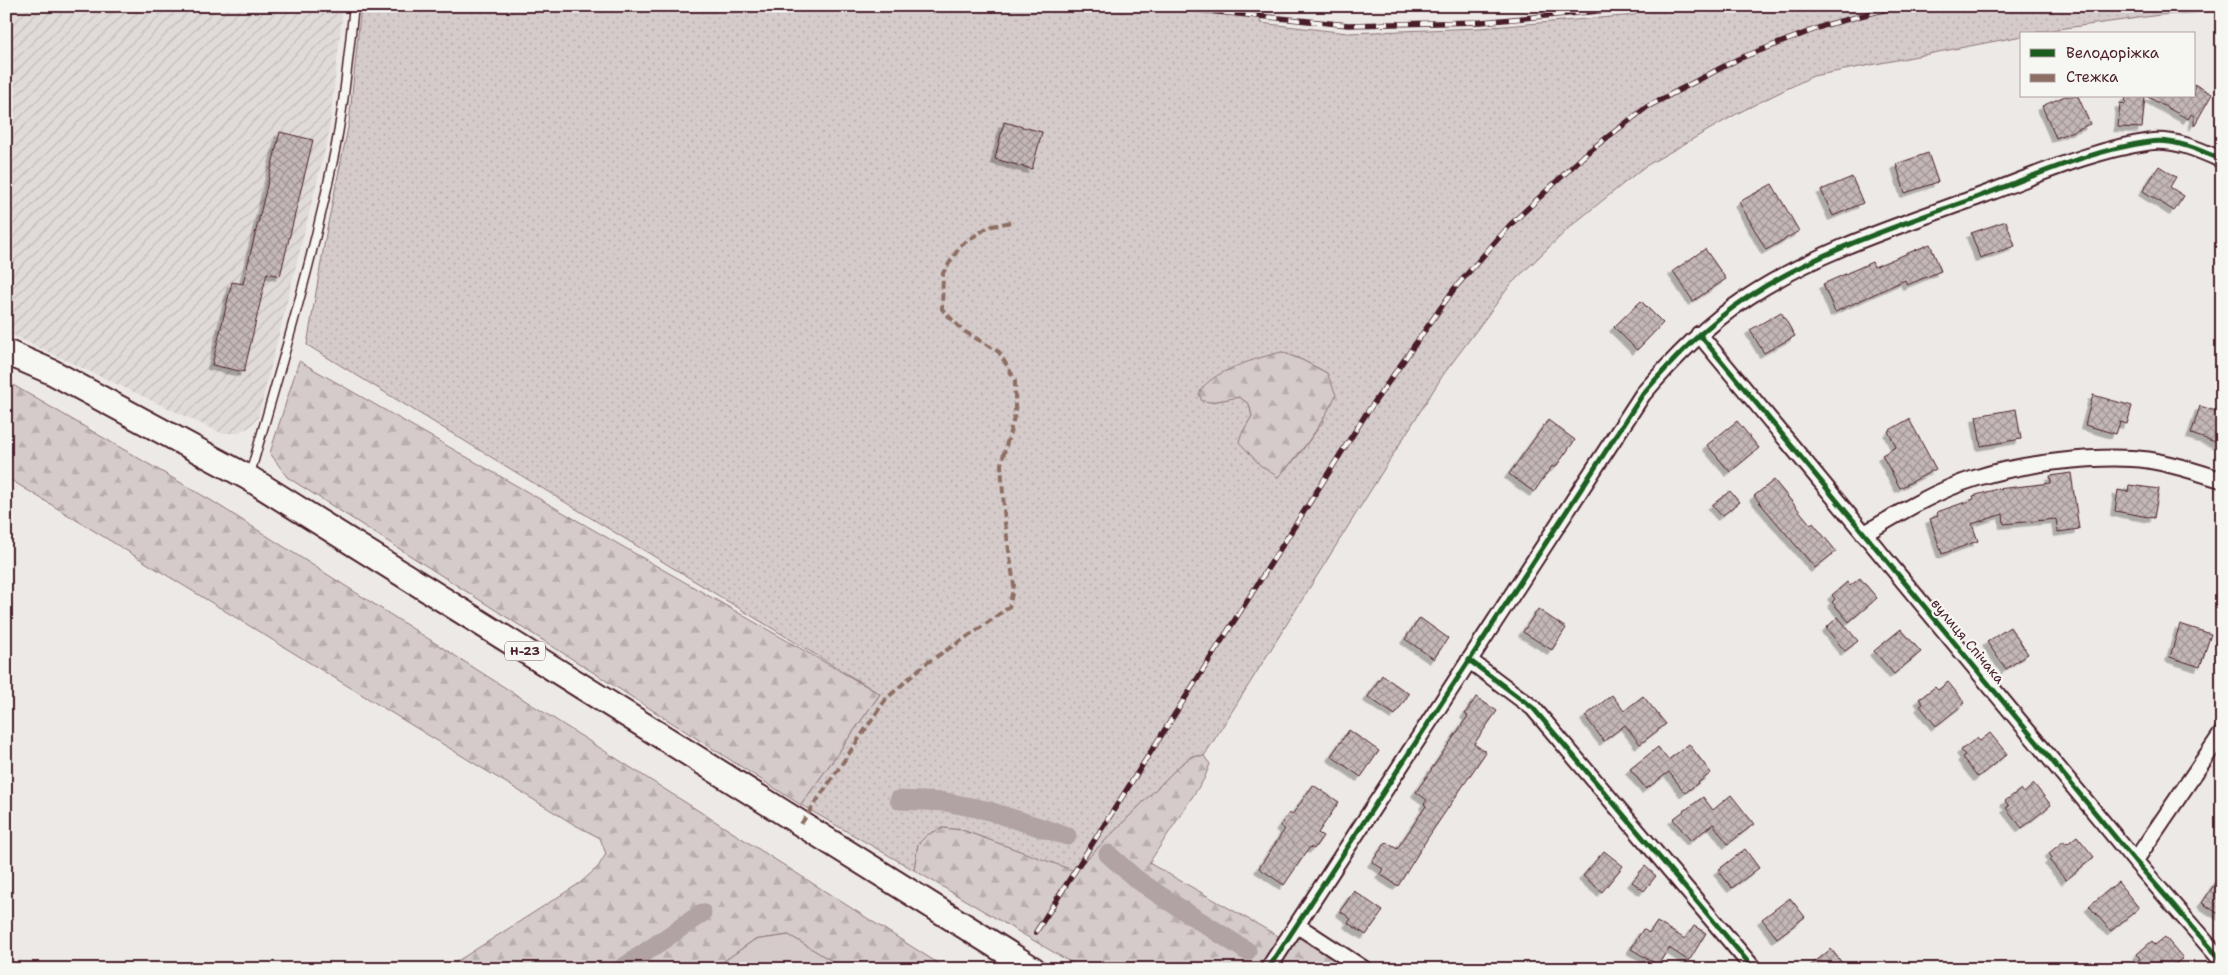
<svg xmlns="http://www.w3.org/2000/svg" width="2228" height="975" font-family="'Shantell Sans',sans-serif">
<style>
.industrial{fill:url(#industrial-furrows)}
.grass{fill:url(#grass-dots);stroke:#8f757a;fill-rule:evenodd}
.forest{fill:url(#forest-firs);stroke:#8f757a}
.garden{fill:#d4cbca;stroke:#8f757a}
.lines{fill:none;stroke-linecap:round;stroke-linejoin:round}
.canal{stroke:#b1a2a3;stroke-width:19}
.building{fill:url(#building-cross-hatch);stroke:#4a1f2b;filter:url(#shadow)}
.lane-casing{stroke:#4a1f2b;stroke-width:11}
.street-casing{stroke:#4a1f2b;stroke-width:19}
.primary-casing{stroke:#4a1f2b;stroke-width:28}
.lane{stroke:#f6f6f2;stroke-width:8}
.street{stroke:#f6f6f2;stroke-width:15}
.primary{stroke:#f6f6f2;stroke-width:24}
.rail-casing{stroke:#4a1f2b;stroke-width:5.5}
.rail{stroke:#f6f6f2;stroke-width:4;stroke-dasharray:11;stroke-linecap:butt}
.quiet{stroke:#8d6e63;stroke-width:4;stroke-dasharray:8 4;stroke-linecap:butt}
.cycleway-casing{stroke:#f6f6f2;stroke-width:8}
.cycleway{stroke:#1b5e20;stroke-width:5}
.labels{text-anchor:middle;stroke-width:4.5;stroke-linejoin:round;paint-order:stroke}
.shield{fill:#f6f6f2;stroke:#7e6067;stroke-width:1}
.shield-label{font-size:12px;font-weight:bold;fill:#4a1f2b}
.street-label{font-size:14px;fill:#4a1f2b;stroke:#f6f6f2}
</style>
<defs>
<pattern id="industrial-furrows" width="10" height="10" patternUnits="userSpaceOnUse" patternTransform="scale(1.25)"><rect width="10" height="10" fill="#e0dad8"/><path d="M-1 1l2-2M0 10L10 0M9 11l2-2" fill="none" stroke="#c2bbba"/></pattern>
<pattern id="grass-dots" width="8" height="8" patternUnits="userSpaceOnUse" patternTransform="scale(1.25)"><rect width="8" height="8" fill="#d4cbca"/><path d="M2 2h.1M6 6h.1" fill="none" stroke="#b8aeae" stroke-width="1.8" stroke-linecap="round"/></pattern>
<pattern id="forest-firs" width="22" height="20" patternUnits="userSpaceOnUse" patternTransform="scale(1.25)"><rect width="22" height="20" fill="#d4cbca"/><path d="M5 1l3.5 6h-7zM16 11l3.5 6h-7z" fill="#b8aeae"/></pattern>
<pattern id="building-cross-hatch" width="8" height="8" patternUnits="userSpaceOnUse" patternTransform="scale(1.25)"><rect width="8" height="8" fill="#c4b7b7"/><path d="M0 0l8 8M0 8l8-8" fill="none" stroke="#a19495"/></pattern>
<filter id="shadow"><feDropShadow dx="-4.5" dy="4.5" stdDeviation="0" flood-color="#0004"/></filter>
</defs>
<rect width="100%" height="100%" fill="#ece9e6"/>
<filter id="ink" filterUnits="userSpaceOnUse"><feTurbulence type="fractalNoise" baseFrequency=".02" numOctaves="2"/><feDisplacementMap in="SourceGraphic" scale="10" xChannelSelector="R" yChannelSelector="G"/><feConvolveMatrix kernelMatrix="1 2 1 2 8 2 1 2 1" color-interpolation-filters="sRGB"/></filter>
<g filter="url(#ink)">
<path class="industrial" d="M6,6H343L329,133L258,418L248,428L235,433H221L6,332Z"/>
<path class="grass" d="M361,6H1263L1260,23L1348,33L1480,28L1635,15L1642,7L1653,6H2222V11L2160,15L2022,34V36L1813,76L1740,112L1644,167L1571,226L1511,284L1443,375L1204,756H1192L1178,767L1075,872L962,830L942,828L918,844L914,870L801,805L880,694L307,345L327,228L349,123ZM1282,352L1302,360L1327,373L1323,422L1298,456L1278,477L1241,435L1252,416L1249,404L1239,397L1211,402Z"/>
<path class="forest" d="M1282,352L1302,360L1327,373L1336,395C1321,426 1302,452 1278,477L1260,465L1239,442L1241,435L1252,416L1249,404L1239,397L1211,402L1202,401L1199,394C1207,372 1260,357 1282,352Z
M299,361L880,694L801,805L287,477L270,453Z
M6,381L212,501L947,969H845L788,935L754,940L713,969H445L580,883L598,867L606,854L600,838L575,825L6,477Z
M1192,756H1204L1210,764L1204,779L1149,863L1287,941L1297,926L1365,969H1082L914,870L918,844L927,835L942,828L962,830L1075,871L1178,767Z"/>
<path class="garden" d="M789,935L845,969H713L754,940Z"/>
<g class="lines">
<path class="canal" d="M899,800L946,802L986,810L1067,836
M1108,854L1135,878L1164,898L1247,951
M621,969L702,913"/>
</g>
<path class="building" d="M2194,84L2212,94L2194,126V116L2191,114L2188,119L2146,96H2194Z
M2065,96H2078L2090,124L2056,138L2042,106Z
M2126,96H2145L2142,128L2118,127L2120,103L2125,104Z
M1004,122L1042,132L1032,169L995,159Z
M280,132L313,140L280,276L267,273L244,372L212,365L232,282L243,284Z
M1928,153L1938,182L1905,193L1896,164Z
M2159,166L2176,177L2170,187L2184,196L2174,211L2143,191Z
M1852,177L1863,203L1833,216L1821,190Z
M1772,184L1799,231L1766,250L1739,202Z
M2006,221L2015,246L1980,258L1971,233Z
M1930,244L1941,271L1907,285L1905,280L1835,312L1823,284L1872,262L1874,267Z
M1705,249L1726,279L1693,301L1673,271Z
M1641,301L1663,323L1637,350L1614,327Z
M1781,312L1795,336L1764,353L1750,330Z
M2093,395L2132,406L2127,424L2120,422L2116,434L2085,425Z
M2200,406L2222,413V444L2191,434Z
M2016,409L2021,439L1981,446L1976,416Z
M1909,419L1936,469L1900,488L1882,455L1896,447L1888,431Z
M1548,420L1575,440L1555,468L1552,466L1534,492L1509,474Z
M1737,421L1759,448L1730,472L1707,445Z
M2071,473L2079,529L2058,532L2056,519L2004,524L2003,514L1972,524L1978,541L1942,554L1930,519L1938,516L1937,512L1974,499L1973,496L1997,489L2051,483L2050,476Z
M1774,480L1811,525L1813,523L1836,551L1815,568L1754,496Z
M2129,485L2159,489L2154,518L2115,511L2118,490L2128,492Z
M1730,491L1739,502L1722,516L1712,505Z
M1860,578L1877,598L1849,622L1832,602L1835,599L1832,595L1847,582L1850,586Z
M1538,609L1566,628L1552,650L1523,632Z
M1838,617L1858,641L1845,651L1826,628Z
M1420,618L1448,638L1434,659L1405,639Z
M2180,624L2211,634L2200,667L2170,657Z
M2010,627L2028,654L2006,669L1987,642Z
M1901,629L1921,652L1894,674L1874,651Z
M1382,675L1409,694L1395,715L1368,697Z
M1948,682L1965,703L1936,726L1920,706L1923,704L1919,699L1935,687L1938,690Z
M1612,695L1624,711L1643,696L1666,724L1640,744L1625,725L1604,741L1585,716Z
M1476,697L1497,711L1474,744L1486,752L1429,836L1398,886L1380,874L1383,869L1372,862L1386,842L1397,849L1426,806L1424,804L1427,800L1416,792L1468,716L1465,714Z
M1349,730L1379,751L1361,777L1331,756Z
M1990,733L2007,754L1978,777L1962,757L1965,755L1961,750L1977,738L1980,741Z
M1689,744L1711,773L1685,793L1669,772L1646,789L1630,769L1658,747L1668,760Z
M2034,784L2051,805L2022,828L2006,808L2009,806L2005,801L2021,789L2024,793Z
M1313,785L1339,802L1318,833L1323,836L1314,849L1310,847L1284,885L1259,868L1285,829L1280,826L1289,813L1292,815Z
M1731,795L1754,824L1728,844L1713,824L1691,841L1673,819L1703,797L1713,810Z
M2077,836L2094,857L2066,880L2049,860L2052,858L2049,853L2064,841L2067,844Z
M1745,849L1759,868L1732,888L1718,870Z
M1604,851L1623,866L1602,892L1583,876Z
M1645,866L1656,876L1644,891L1632,882Z
M2222,873V916L2202,903Z
M2118,882L2139,908L2111,931L2089,906Z
M1354,891L1383,911L1366,935L1348,923L1351,919L1340,911Z
M1790,898L1805,917L1777,938L1762,919Z
M1657,922L1685,939L1694,926L1706,933L1689,961L1669,948L1658,965L1631,949L1643,929L1649,933Z
M2165,937L2183,958L2169,969H2127L2140,959L2137,954L2152,941L2155,945Z
M1831,949L1847,969H1806Z"/>
<g class="lines">
<g class="lane-casing">
<path id="lane" d="M250,474C280,370 311,266 333,160C344,109 348,58 354,6"/>
</g>
<g class="street-casing">
<path id="street" d="M1699,334L2135,861L2222,961
M1864,534C1899,513 1937,490 1976,478C2022,463 2101,454 2148,460C2173,464 2198,472 2222,480
M1469,660L1533,708L1754,969
M2135,861L2222,733
M1298,926L1364,969
M1268,969L1643,394C1674,358 1707,324 1748,297C1819,250 1904,224 1983,195C2037,175 2092,150 2149,142C2173,138 2200,150 2222,160"/>
</g>
<g class="primary-casing">
<path id="primary" d="M6,352L52,372L249,478L1033,969"/>
</g>
<use href="#lane" class="lane"/>
<use href="#street" class="street"/>
<use href="#primary" class="primary"/>
<g class="rail-casing">
<path id="rail" d="M1158,6L1348,25L1481,22L1653,6
M1036,932L1366,414L1454,289L1510,225L1588,152L1647,107L1738,59L1826,25L1898,6"/>
</g>
<use href="#rail" class="rail"/>
<path class="quiet" d="M801,824L886,699L925,664L976,631L1009,607L1014,585L1005,523L1001,464L1015,414V380L999,352L962,330L942,309L943,273L961,245L988,227L1011,222"/>
<g class="cycleway-casing">
<path id="cycleway" d="M1699,334L2135,861L2222,961
M1469,660L1533,708L1754,969
M1268,969L1643,394C1674,358 1707,324 1748,297C1819,250 1904,224 1983,195C2037,175 2092,150 2149,142C2173,138 2200,150 2222,160"/>
</g>
<use href="#cycleway" class="cycleway"/>
</g>
</g>
<g class="labels">
<rect class="shield" x="505" y="641.5" width="40" height="19" rx="4"/>
<g class="shield-label">
<text x="525" y="655">Н-23</text>
</g>
<g class="street-label">
<text transform="translate(1968 641) rotate(50)" y="5">вулиця Спічака</text>
</g>
</g>
<rect width="2228" height="975" fill="none" stroke="#f6f6f2" stroke-width="25"/>
<rect x="12" y="12" width="2203" height="950" fill="none" stroke="#4a1f2b" stroke-width="2" filter="url(#ink)"/>
<rect x="2020" y="32" width="175" height="65" fill="#f6f6f2" stroke="#b1a0a2"/>
<rect x="2030" y="49" width="25" height="8" fill="#1b5e20" stroke="#b1a0a2"/>
<text x="2066" y="58" font-size="15" fill="#4a1f2b">Велодоріжка</text>
<rect x="2030" y="74" width="25" height="8" fill="#8d6e63" stroke="#b1a0a2"/>
<text x="2066" y="82" font-size="15" fill="#4a1f2b">Стежка</text>
</svg>
